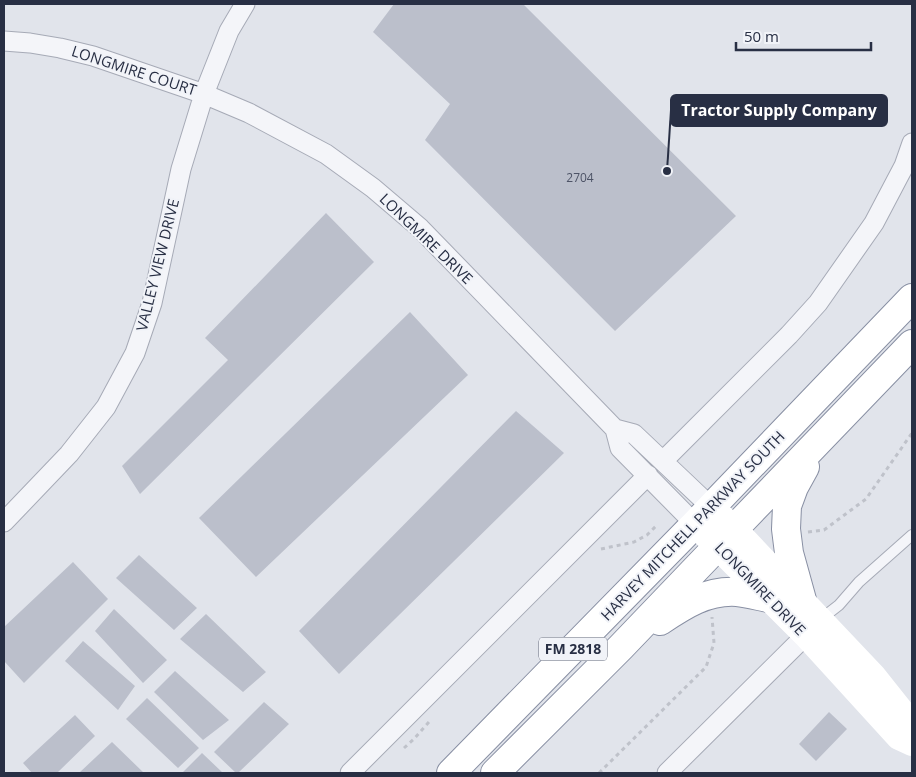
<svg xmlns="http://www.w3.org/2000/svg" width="916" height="777" font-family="'Open Sans',sans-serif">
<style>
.building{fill:#bbbfcb}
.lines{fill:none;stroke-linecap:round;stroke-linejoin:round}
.lane-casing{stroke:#a6aab6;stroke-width:12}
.street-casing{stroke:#a6aab6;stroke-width:21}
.highway-casing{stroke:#888fa3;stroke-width:30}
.path{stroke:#bfc2ca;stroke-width:3;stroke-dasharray:4 4;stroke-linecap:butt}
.lane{stroke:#f4f5f9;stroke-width:10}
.street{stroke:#f4f5f9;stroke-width:19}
.secondary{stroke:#fff;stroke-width:26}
.highway{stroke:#fff;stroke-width:28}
.labels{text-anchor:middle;stroke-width:4;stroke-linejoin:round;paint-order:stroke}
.number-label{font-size:12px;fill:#4d5366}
.shield{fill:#f1f3f8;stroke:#646a7a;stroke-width:1}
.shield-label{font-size:14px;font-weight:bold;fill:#282f44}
.street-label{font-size:15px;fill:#282f44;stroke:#f1f3f8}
.leader{fill:none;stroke:#282f44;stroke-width:2}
.callout-dot{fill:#282f44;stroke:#f1f3f8;stroke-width:2}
.callout{fill:#282f44;stroke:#282f44;stroke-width:2}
.callout-label{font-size:16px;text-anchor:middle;font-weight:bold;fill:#fff}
</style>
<rect width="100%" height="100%" fill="#e1e4eb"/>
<path class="building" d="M394,4H523L736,216L615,331L425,140L450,104L373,32Z
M326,213L374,262L140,494L122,466L228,360L205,338Z
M410,312L468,375L256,577L199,518Z
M516,411L564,453L339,674L299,631Z
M139,555L197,608L174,630L116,578Z
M73,562L108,599L24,683L4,661V627Z
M114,609L167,660L143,683L95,631Z
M206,614L266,672L243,692L180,639Z
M83,641L135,686L118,710L65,661Z
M175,671L229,720L203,740L154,692Z
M147,698L199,748L178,768L126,719Z
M264,702L289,724L238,773H236L214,752Z
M829,712L847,729L816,761L799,744Z
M75,715L95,736L57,773H32L23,763Z
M112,742L144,773H79Z
M202,753L223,773H182Z"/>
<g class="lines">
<g class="lane-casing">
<path id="lane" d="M821,619L839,605L859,582L912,535"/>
</g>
<g class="street-casing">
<path id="street" d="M4,41L30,43L60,48L93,56L204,94L249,113L326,154L373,188L420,228L615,429L620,448L695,524
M615,429L634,434L711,507
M663,461L789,335L818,303L874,223L904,166L912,143
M4,522L69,454L106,407L135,353L152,303L181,169L204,94L229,31L245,4
M350,773L648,475
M667,773L806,635"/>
</g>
<g class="highway-casing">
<path id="highway" d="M802,600L789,553L786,529L787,506L794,487L805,467
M660,621C684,605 707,590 737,592C747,593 758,596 768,598
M451,773L695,524L912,298
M495,773L621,647L734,529L912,344"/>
</g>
<path class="path" d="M808,532L824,530L866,499L912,433
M601,549L634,542L647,535L656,526
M404,748L414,739L429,722
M599,773L706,667L714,643L712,617"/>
<use href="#lane" class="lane"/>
<use href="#street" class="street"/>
<path class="secondary" d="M711,507L734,529L874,677L912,725
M695,524L806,635L899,737L912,743"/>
<use href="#highway" class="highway"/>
</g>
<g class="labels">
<g class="number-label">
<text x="580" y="182">2704</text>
</g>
<rect class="shield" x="539" y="637.5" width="68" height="23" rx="4"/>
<g class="shield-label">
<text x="573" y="654">FM 2818</text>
</g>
<g class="street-label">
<text transform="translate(134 71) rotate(18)" y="5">LONGMIRE COURT</text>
<text transform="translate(426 239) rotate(44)" y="5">LONGMIRE DRIVE</text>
<text transform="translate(158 265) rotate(-76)" y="5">VALLEY VIEW DRIVE</text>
<text transform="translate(693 526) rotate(-46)" y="5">HARVEY MITCHELL PARKWAY SOUTH</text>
<text transform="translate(760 589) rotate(46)" y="5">LONGMIRE DRIVE</text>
</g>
</g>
<path class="leader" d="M667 171L671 110"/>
<circle class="callout-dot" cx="667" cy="171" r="5"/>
<rect class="callout" x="671" y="95" width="216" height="31" rx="5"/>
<g class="callout-label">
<text x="779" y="116">Tractor Supply Company</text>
</g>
<rect width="916" height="777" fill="none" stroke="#282f44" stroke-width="10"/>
<path d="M736 42v8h135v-8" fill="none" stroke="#282f44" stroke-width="2.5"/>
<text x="744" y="42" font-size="15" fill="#282f44" stroke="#f1f3f8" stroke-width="4" paint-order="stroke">50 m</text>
</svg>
